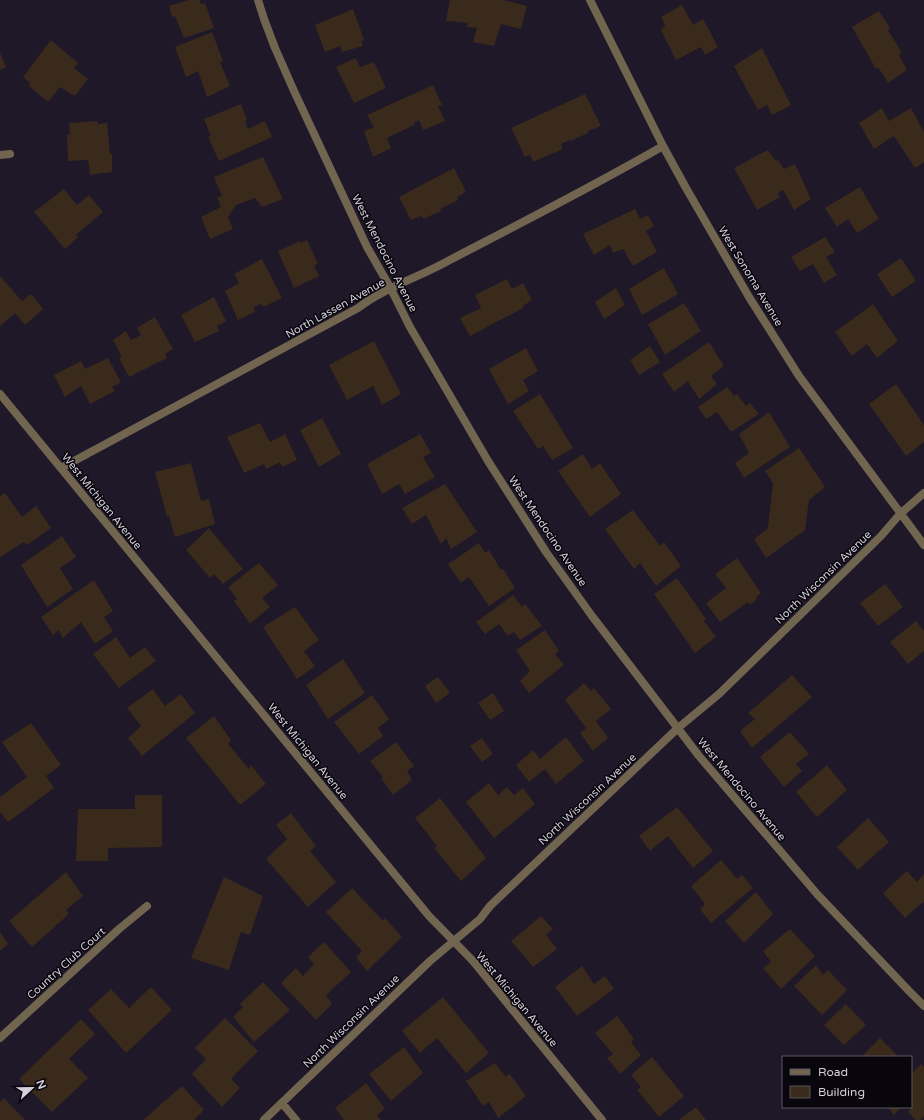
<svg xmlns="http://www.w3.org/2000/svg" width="924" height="1120" font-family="'Varela Round',sans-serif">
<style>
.building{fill:#392a1b}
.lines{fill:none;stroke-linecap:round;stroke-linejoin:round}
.minor{stroke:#71654f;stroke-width:8}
.labels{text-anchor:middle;stroke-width:3;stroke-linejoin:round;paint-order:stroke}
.street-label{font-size:11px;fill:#d3cfdb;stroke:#08050c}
</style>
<rect width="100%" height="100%" fill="#1f1829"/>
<path class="building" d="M189,0H199L201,4L205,3L214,28L184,38L175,16L172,17L169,6Z
M450,0H504L527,6L521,29L501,24L494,46L473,42L477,28L467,27L468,23L446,21Z
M682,5L693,25L703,19L718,47L705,55L701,47L676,60L661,30L665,26L661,17Z
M353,9L364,40L361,41L363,46L342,52L340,46L325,52L315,25Z
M879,11L890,28L888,30L902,53L899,55L907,70L888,83L878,67L876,69L852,27Z
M212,32L223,61L220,62L230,86L207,97L198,71L186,77L175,47Z
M51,40L78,63L74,68L88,79L75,96L60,87L48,102L29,86L30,83L23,77Z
M762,48L791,105L772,115L767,105L758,110L734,66Z
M0,53L6,67L0,70Z
M356,58L360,67L374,62L386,88L354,103L336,67Z
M433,85L442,105L438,106L445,121L423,130L419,120L414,123V125L387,138L391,148L373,157L364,131L374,127L367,115Z
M585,94L601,126L588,131V133L570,141L569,140L561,144L563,149L533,162L530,155L525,157L511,128Z
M241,104L247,120L245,121L248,129L265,121L272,137L219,161L208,137L211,136L204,119Z
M882,108L889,121L911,108L924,132V162L915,168L894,136L874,149L859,123Z
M97,121L98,124L107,123L110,154H112V172L90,175L88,160L68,161L67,134H70L69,123Z
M768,150L776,161L778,160L784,169L795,164L811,199L794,210L783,190L778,193L780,197L757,210L734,168Z
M263,157L283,199L262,207L255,198L236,205L228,217L233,229L210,239L201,217L221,207L217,197L222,196L214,177Z
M454,168L466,192L457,197L458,200L440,209L441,211L423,219L422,216L411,220L399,197Z
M860,187L879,219L857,233L848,219L837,227L825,208Z
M64,189L77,205L89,195L103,212L76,235L78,237L65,249L34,212Z
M635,209L640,219L648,215L654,226L646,231L657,252L633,266L623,249L613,253L610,245L594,255L583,234Z
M825,237L835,252L826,257L837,275L824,283L813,264L800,271L791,257Z
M307,240L318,264L314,265L319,276L294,288L278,251L300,241L301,243Z
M901,258L916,281L892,297L877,274Z
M262,259L282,298L263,307L261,304L254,307L255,312L238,320L225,291L239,283L234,274Z
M664,268L678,294L642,315L629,289Z
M0,276L22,301L31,294L43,309L25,325L15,313L0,326Z
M507,279L512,289L523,283L532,300L523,306V308L470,336L460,318L481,308L475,295Z
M616,288L625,305L604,319L595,302Z
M214,297L226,321L217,326L219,331L195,342L181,315Z
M684,303L701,331L665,355L648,324Z
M873,304L898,341L877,358L867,344L852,356L835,332Z
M155,317L173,349L165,354L167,358L129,377L119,358L122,357L113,340L126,331L131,340L141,335L137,328Z
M374,341L401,394L382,405L373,386L347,400L329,365Z
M709,342L724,366L711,376L717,384L699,399L688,381L674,392L662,374Z
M650,346L660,362L639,375L630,360Z
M526,348L538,371L523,380L529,391L508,404L489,369Z
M108,358L121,382L112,387L115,391L90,404L81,386L65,397L54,375L81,361L85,369Z
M896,384L924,425V442L906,456L869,404Z
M727,387L734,396L737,394L746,406L750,403L759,414L731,432L717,412L706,419L698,407Z
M540,394L573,448L552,460L543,446L538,449L513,411Z
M769,412L790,447L744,478L735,463L749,453L739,434Z
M322,418L341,454L319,467L300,430Z
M260,423L270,442L285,434L297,460L282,467L280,462L266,469L264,464L244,473L227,437Z
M420,434L431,453L423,457L435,477L405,494L399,484L382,494L367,464Z
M799,448L825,487L809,500L805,530L766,558L754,539L768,528L773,483L765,471Z
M583,454L592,469L600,463L611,480V479L621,494L590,517L558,471Z
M191,463L201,501L209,499L215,524L175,537L169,516L167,517L155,472Z
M445,484L477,532L451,549L446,538L441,544L426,515L412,524L402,508Z
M5,493L22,517L36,506L51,528L27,545L24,542L0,557V496Z
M633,510L660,546L664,542L681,566L656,586L640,563L634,569L605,529Z
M209,528L243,569L223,584L214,574L210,578L186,550Z
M62,536L76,557L60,568L73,589L47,607L21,565Z
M479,543L485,553L489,550L501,570L503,569L515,588L489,606L469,577L461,583L448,564Z
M737,558L761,593L756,597L757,599L750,605L748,602L720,622L706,603L726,588L715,574Z
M259,563L278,585L262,598L270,607L250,624L234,601L237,599L228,587Z
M677,578L706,619L704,621L716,637L695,653L654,594Z
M94,580L113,611L104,617L113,631L95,644L81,622L63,638L59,630L53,635L41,617Z
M885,584L903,607L878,626L860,603Z
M513,595L522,607L525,604L542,626L520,640L514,632L508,636L499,624L485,634L476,622Z
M295,607L319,640L304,651L315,666L297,679L263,627Z
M916,621L924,631V651L908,664L890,642Z
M545,630L559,651L555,654L564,665L529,693L520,681L530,671L516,650Z
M116,637L130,658L145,647L156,661L119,688L93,654Z
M343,659L365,693L328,719L306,685Z
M792,675L812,697L752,748L740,731L755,719L748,713Z
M438,677L450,693L436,703L425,686Z
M584,683L591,691L594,688L611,709L596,721L608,738L593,751L580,733L586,728L565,700Z
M153,689L165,706L181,694L195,713L142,756L128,738L141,726L127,708Z
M493,693L504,711L490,720L478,703Z
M372,695L389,719L378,728L383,736L359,754L334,722Z
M214,716L231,740L228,744L249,769L251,765L266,784L240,805L186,738Z
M31,723L61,765L46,776L54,788L8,822L0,812V797L27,777L2,742Z
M790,732L809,754L796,764L802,771L784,787L760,757Z
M566,737L584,761L556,784L545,769L529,782L516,765L533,750L540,759Z
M482,738L493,754L482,762L470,746Z
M396,742L414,766L407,771L412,780L393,795L381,778L383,777L370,761Z
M827,765L847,790L817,817L796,792Z
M489,783L498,795L507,787L514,795L523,788L535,804L494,838L466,802Z
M135,795H162V847L108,848V861H76L78,809H135Z
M440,798L486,858L461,881L434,848L437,846L415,818Z
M677,807L713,851L693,868L668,836L650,851L639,836Z
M291,813L316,846L310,851L336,882L308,907L266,859L287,839L276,825Z
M868,818L889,842L858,870L837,847Z
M721,860L737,879L742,875L753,888L711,923L700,909L705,904L691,886Z
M907,871L917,882L924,874V903L923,902L905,918L883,893Z
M66,872L83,896L66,910L69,914L32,947L9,921Z
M224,877L263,896L250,935L241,932L229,970L191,958Z
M352,888L383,921L385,918L402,937L367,971L356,957L362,951L326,912Z
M756,892L773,914L744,943L725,921Z
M541,916L553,929L546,935L557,949L533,967L511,941Z
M790,929L815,956L781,989L763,968L771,962L763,951Z
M0,932L8,944L0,951Z
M324,942L351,972L326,995L332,1004L316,1020L281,983L296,968L303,976L314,964L308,957Z
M816,965L823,975L828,970L847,990L822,1015L794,986Z
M582,966L594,984L605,976L614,989L577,1016L555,987Z
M263,982L290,1010L254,1042L233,1017L243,1007L240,1004Z
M151,987L172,1010L126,1053L88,1010L111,989L129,1008Z
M443,997L489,1053L466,1073L437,1038L420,1053L402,1031Z
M846,1004L866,1025L844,1045L824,1025Z
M617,1016L634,1039L631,1042L641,1055L620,1074L607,1058L613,1054L595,1033Z
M225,1018L258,1051L231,1079L240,1088L222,1107L192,1074L206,1059L195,1048Z
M81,1019L95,1034L69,1059L88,1078L52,1112L19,1079Z
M880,1038L898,1056V1057H861Z
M404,1047L423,1073L391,1101L369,1074Z
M652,1057L684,1096L659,1117L637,1090L641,1087L631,1075Z
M495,1063L506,1077L509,1073L526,1096L498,1118L489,1102L483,1106L466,1081Z
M921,1064L924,1067V1116L920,1120H915L908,1111L911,1108L909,1107H911V1074Z
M366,1083L385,1109L377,1115L381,1120H344L335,1108Z
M182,1086L204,1110L194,1120H143Z
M4,1098L25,1120H0V1102Z
M696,1107L706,1120H679Z
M888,1107H901L894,1115Z"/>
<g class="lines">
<path class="minor" d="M258,0L264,19L275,48L294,91L367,247L391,289L410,327L488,461L546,552L592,616L699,756L817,894L909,991L924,1006
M590,0L663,146L686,188L749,297L799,376L924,545
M0,155L10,154
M0,394L429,916L473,961L602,1120
M61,468L358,308C384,288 417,278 446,262C519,224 592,187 663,146
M0,1038L119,929L147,906
M282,1103L296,1120
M264,1120L430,961L480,919L490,906L678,728L719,694L881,536L900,514L924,493"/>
</g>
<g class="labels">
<g class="street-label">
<text transform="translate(385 253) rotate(63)" y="4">West Mendocino Avenue</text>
<text transform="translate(751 276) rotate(59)" y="4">West Sonoma Avenue</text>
<text transform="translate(335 308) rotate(-29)" y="4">North Lassen Avenue</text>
<text transform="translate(102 501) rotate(51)" y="4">West Michigan Avenue</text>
<text transform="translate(548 531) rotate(56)" y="4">West Mendocino Avenue</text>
<text transform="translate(823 577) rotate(-44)" y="4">North Wisconsin Avenue</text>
<text transform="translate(308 751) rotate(51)" y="4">West Michigan Avenue</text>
<text transform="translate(742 789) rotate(50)" y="4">West Mendocino Avenue</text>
<text transform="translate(587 799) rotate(-43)" y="4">North Wisconsin Avenue</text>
<text transform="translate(66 963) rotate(-42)" y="4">Country Club Court</text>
<text transform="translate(517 999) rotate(50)" y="4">West Michigan Avenue</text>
<text transform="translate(351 1021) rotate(-44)" y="4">North Wisconsin Avenue</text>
</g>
</g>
<rect x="782" y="1056" width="130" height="52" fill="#08050c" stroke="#59565f"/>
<rect x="790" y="1069" width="20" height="6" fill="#71654f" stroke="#59565f"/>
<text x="818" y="1076" font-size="12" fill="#d3cfdb">Road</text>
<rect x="790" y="1086" width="20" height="12" fill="#392a1b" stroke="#59565f"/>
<text x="818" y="1096" font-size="12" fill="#d3cfdb">Building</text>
<g transform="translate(32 1088) rotate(68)" stroke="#08050c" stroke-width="3" paint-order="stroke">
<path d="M0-3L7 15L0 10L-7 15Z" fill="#d3cfdb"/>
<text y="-6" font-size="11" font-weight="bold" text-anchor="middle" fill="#d3cfdb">N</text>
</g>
</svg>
